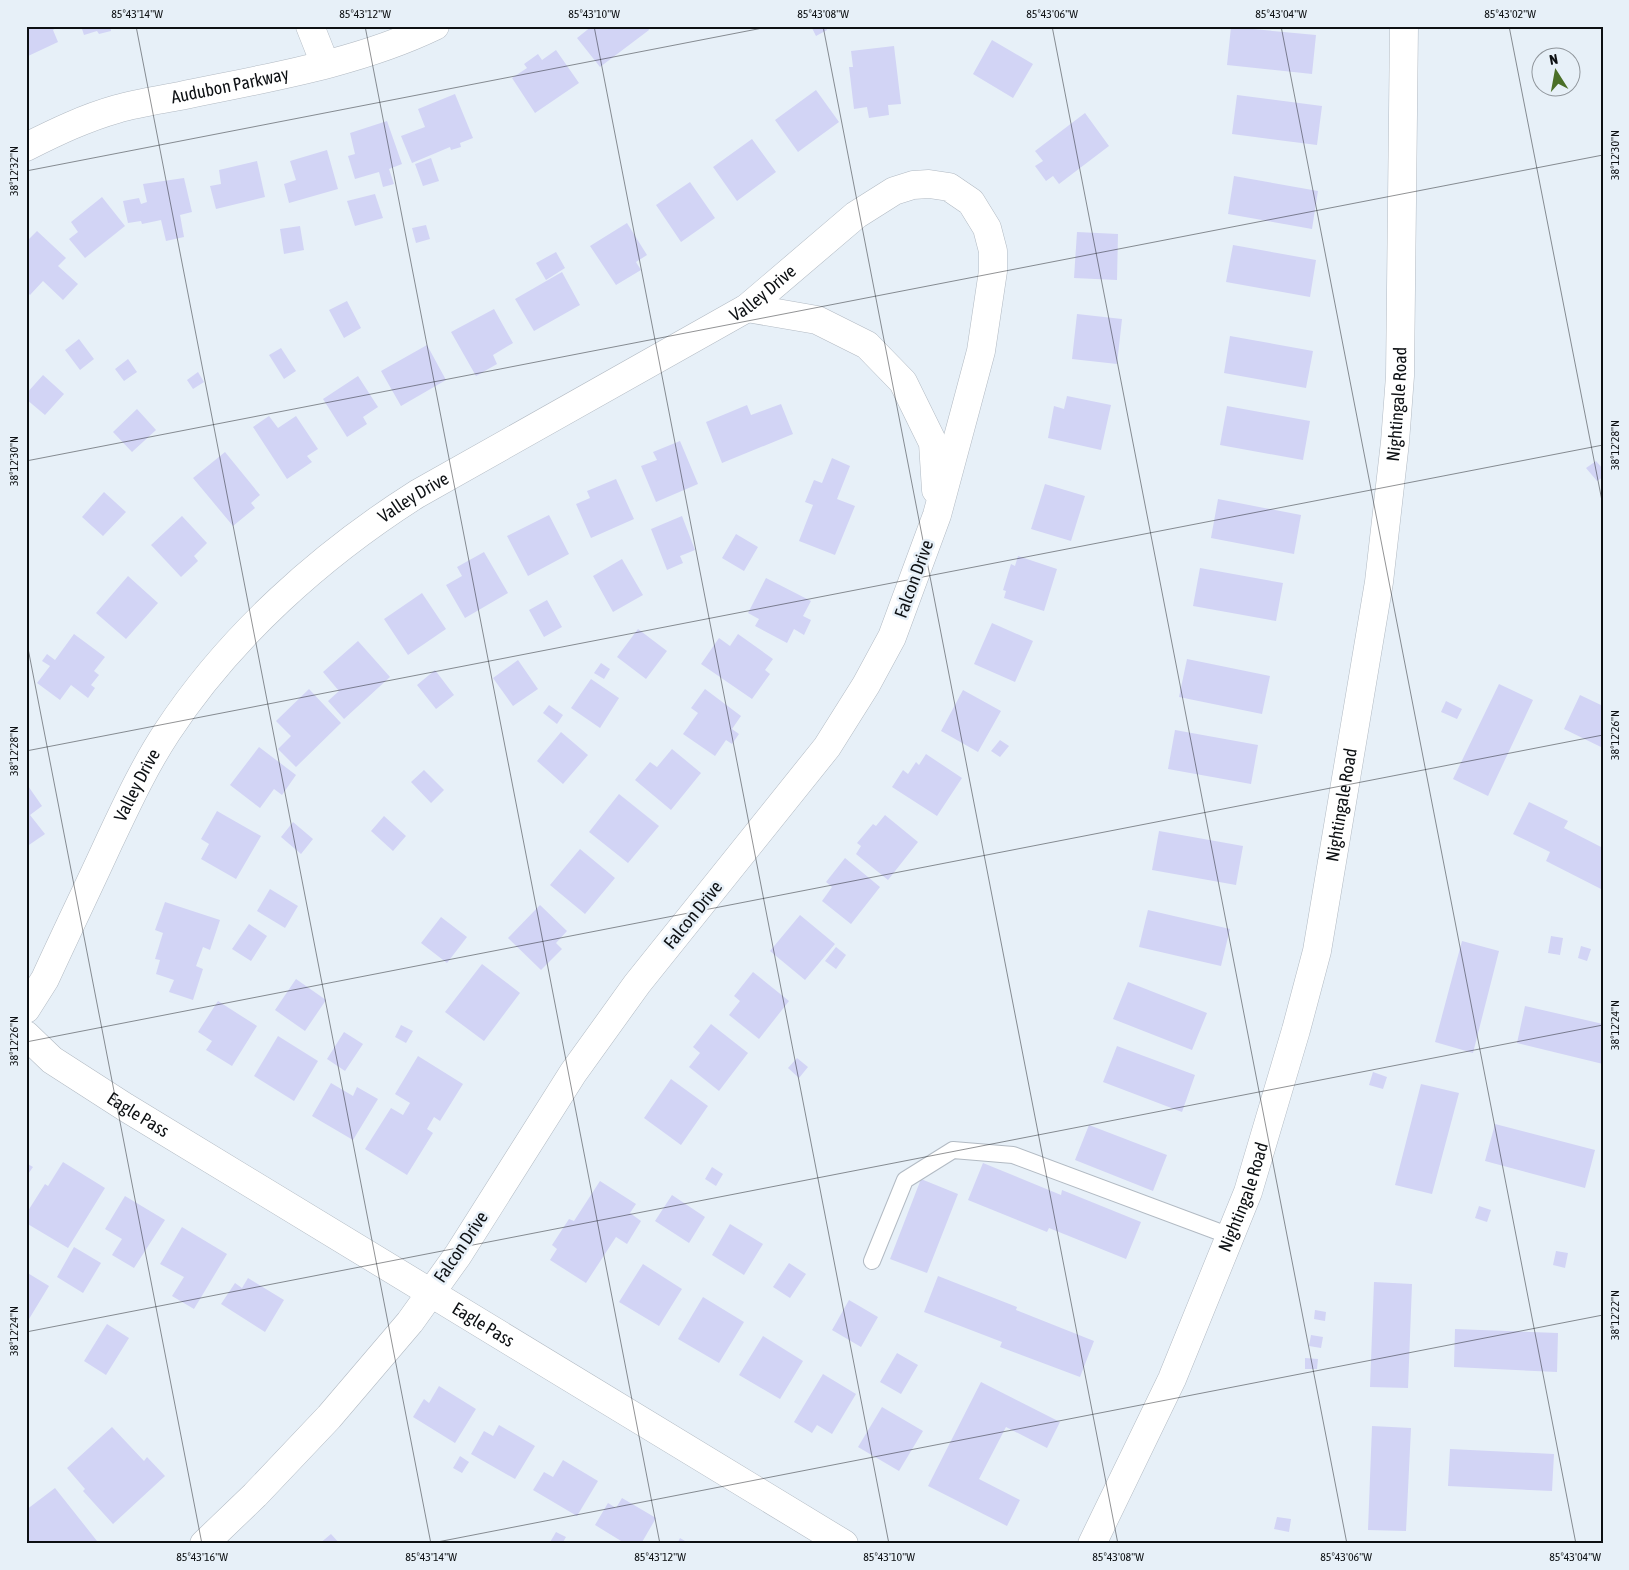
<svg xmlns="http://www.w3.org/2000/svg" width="1629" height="1570" font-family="'Asap Condensed',sans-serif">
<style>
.building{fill:#d2d4f5}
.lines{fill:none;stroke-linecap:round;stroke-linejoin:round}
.service-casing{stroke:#b2bac3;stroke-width:18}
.minor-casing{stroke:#b2bac3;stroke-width:29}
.service{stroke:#fff;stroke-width:16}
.minor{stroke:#fff;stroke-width:28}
.ticks{fill:none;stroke:#0d1013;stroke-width:1;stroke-opacity:0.45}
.labels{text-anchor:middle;stroke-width:5;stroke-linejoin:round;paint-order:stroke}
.street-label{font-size:18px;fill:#0d1013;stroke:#e7f0f8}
.neatline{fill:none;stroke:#0d1013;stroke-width:2}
.ticks-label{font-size:12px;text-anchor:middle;fill:#0d1013}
</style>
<rect width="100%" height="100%" fill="#e7f0f8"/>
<path class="building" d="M26,26H58L53,30L58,42L26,57Z
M81,26H110L111,31L99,34L97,31L84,35Z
M592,26H647L649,30L600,67L577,38Z
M811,26H826L827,30L816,36Z
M1231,27L1316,35L1312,74L1227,65Z
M992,40L1033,64L1013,98L973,74Z
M894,46L901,104L888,105L889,115L869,118L867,107L854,109L849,67H853L851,51Z
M556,50L579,83L535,113L512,78L527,68L524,64L538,54L542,60Z
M816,90L839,122L798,152L775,120Z
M455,94L473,138L460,143L461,147L451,150L450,147L412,163L401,136L425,127L418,109Z
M1237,95L1322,106L1317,145L1232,134Z
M1085,113L1109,146L1059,184L1053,176L1046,181L1035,166L1043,161L1035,151Z
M387,121L402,164L389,169L394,184L383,187L379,172L355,179L348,156L355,154L350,133Z
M752,139L776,172L737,201L713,167Z
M327,150L338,189L289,203L284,184L296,180L290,161Z
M431,158L439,181L423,186L415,164Z
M257,161L265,197L216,209L210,186L221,184L219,170Z
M1234,176L1318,191L1312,229L1228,214Z
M184,178L192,212L180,215L184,237L166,241L161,220L142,224L141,221L128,223L123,201L139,198L141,204L147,202L143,184Z
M690,182L715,218L681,242L656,205Z
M375,194L383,218L355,226L347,201Z
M102,197L125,226L85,258L69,239L78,232L71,222Z
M627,223L647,255L636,262L641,270L616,285L590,246Z
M426,225L430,239L416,243L412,228Z
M300,226L304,250L284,254L280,229Z
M37,231L66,258L58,266L78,284L63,300L43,281L30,295L26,291V242Z
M1077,232L1118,234L1117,280L1074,278Z
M1233,245L1316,260L1310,297L1226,282Z
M556,252L565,268L546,280L536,263Z
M562,272L580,305L534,331L515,299Z
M347,301L361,328L344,338L329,310Z
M494,309L513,343L493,355L497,364L476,376L451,332Z
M1077,314L1122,319L1117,364L1072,359Z
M1230,336L1313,351L1306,388L1224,373Z
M79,339L94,359L80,370L65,350Z
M427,345L446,380L401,406L381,371Z
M281,348L296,371L284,379L269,355Z
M128,359L137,372L124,381L115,369Z
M198,372L204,382L193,389L187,380Z
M43,375L64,394L45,415L26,399V394Z
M358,376L378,407L363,417L367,424L347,437L323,399Z
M1067,396L1111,405L1101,450L1048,438L1054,406L1064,409Z
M781,404L793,434L722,463L706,422L747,405L751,415Z
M1227,406L1310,421L1303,460L1220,445Z
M137,409L156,430L132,452L113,432Z
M269,416L278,428L296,416L318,449L307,456L312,462L287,479L253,427Z
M680,441L698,484L656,502L641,466L657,460L653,452Z
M225,452L260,495L251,503L255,508L233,526L193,478Z
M832,458L850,466L837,499L855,506L835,555L799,541L813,505L805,502L814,480L822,483Z
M1596,461L1603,469V477L1597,481L1586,468Z
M616,479L634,519L591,538L576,504L590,498L587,491Z
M1045,484L1085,496L1071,541L1031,529Z
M104,492L126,512L103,536L82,517Z
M1218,499L1301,515L1294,554L1211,538Z
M549,515L569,554L528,576L507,536Z
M182,516L207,543L194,556L198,561L181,577L151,545Z
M682,516L695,550L680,556L683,563L667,570L651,529Z
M736,534L758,547L744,571L722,558Z
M484,552L508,593L465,618L446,585L462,576L457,567Z
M1018,556L1057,569L1044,611L1004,598L1006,591L1003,590L1011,564L1015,566Z
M622,559L643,595L613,612L593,576Z
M1200,568L1283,583L1276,621L1193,606Z
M128,576L158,603L126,639L96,613Z
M766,578L811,601L803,616L811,620L804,635L794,629L787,643L755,626L759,619L748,613Z
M422,593L446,629L408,655L384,619Z
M547,600L562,627L544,637L529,610Z
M992,623L1033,641L1015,682L974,664Z
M638,629L667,651L646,679L617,657Z
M74,634L105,657L94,671L99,675L91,685L95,688L88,698L71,685L60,700L37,683L50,666L42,661L47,654L55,660Z
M738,634L773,659L765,670L770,674L752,699L701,664L719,638L730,646Z
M358,641L390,677L344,719L328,701L339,691L323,672Z
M1187,659L1270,676L1262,714L1179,697Z
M518,660L538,689L513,706L493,678Z
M601,663L610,669L604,679L594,673Z
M435,670L454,695L436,709L417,685Z
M591,679L619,698L600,728L571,708Z
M1499,684L1533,700L1488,796L1453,779Z
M309,689L341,723L296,767L278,749L291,736L276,721Z
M705,689L741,716L732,729L739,734L732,744L726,740L715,756L683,734L698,713L691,708Z
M963,690L1001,711L978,752L941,731Z
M1580,695L1603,706V748L1564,729Z
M1446,701L1462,709L1457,719L1441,712Z
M549,705L563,715L557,724L543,713Z
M1175,730L1258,745L1251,784L1168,769Z
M561,732L588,755L563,784L537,761Z
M1000,740L1009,746L1000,757L991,751Z
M259,747L296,775L282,795L274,789L260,808L230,785Z
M672,749L701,773L671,810L635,780L650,762L657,767Z
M926,754L962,778L937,816L892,787L903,770L908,774L916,762L919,765Z
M424,770L444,790L431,803L411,782Z
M26,783L42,806L30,815L45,834L26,847Z
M619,794L659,826L628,863L589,832Z
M1529,802L1568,821L1564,828L1603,848V890L1546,861L1550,852L1513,834Z
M217,811L261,836L236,879L201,859L209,844L201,839Z
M885,815L918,842L888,880L856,854L861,846L857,843L873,824L876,826Z
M384,816L406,836L393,851L371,831Z
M293,822L313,839L301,854L281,837Z
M1159,831L1243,846L1236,885L1152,870Z
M580,849L615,878L585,914L550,885Z
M845,858L880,887L851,924L822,901L832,887L826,882Z
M270,889L298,906L285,928L257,911Z
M165,902L220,920L210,950L203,947L196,966L203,969L193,1000L169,992L174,980L156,974L160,960L155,959L163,933L155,930Z
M540,905L567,931L556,943L562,949L541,970L508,938Z
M1148,910L1230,929L1221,966L1139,947Z
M800,915L835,944L805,980L770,951Z
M441,917L467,937L447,963L421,943Z
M249,924L267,936L251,961L232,949Z
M1551,936L1563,938L1560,955L1548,953Z
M1462,941L1499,951L1473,1053L1435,1042Z
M1581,946L1591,949L1587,961L1578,958Z
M836,947L846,955L836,969L825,961Z
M482,964L520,993L484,1041L445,1012Z
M753,972L789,1001L759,1039L729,1015L740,1001L734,996Z
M296,979L326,1000L305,1031L275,1010Z
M1128,982L1207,1013L1192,1050L1113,1019Z
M218,1001L257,1026L232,1066L206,1050L212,1041L198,1032Z
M1525,1006L1603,1024V1064L1517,1043Z
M711,1024L748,1053L719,1091L689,1067L700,1053L693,1047Z
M401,1025L413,1031L406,1043L395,1037Z
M344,1032L363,1044L345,1071L327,1059Z
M278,1036L318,1061L294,1101L254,1076Z
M1117,1046L1195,1075L1182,1112L1103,1082Z
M418,1056L463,1084L440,1121L434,1117L427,1129L433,1133L407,1175L365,1149L391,1108L403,1115L410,1103L395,1094Z
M797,1058L808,1067L799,1078L788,1068Z
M1373,1072L1387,1077L1383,1089L1369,1085Z
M671,1079L708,1106L681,1145L644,1118Z
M331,1083L353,1096L357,1087L378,1099L353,1140L312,1116Z
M1421,1084L1459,1093L1432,1194L1395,1185Z
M1495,1124L1595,1150L1585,1188L1485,1161Z
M1089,1125L1167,1155L1153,1191L1075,1160Z
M63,1162L105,1188L68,1248L26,1223V1214L45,1184L48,1186Z
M26,1163L33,1167L26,1177Z
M983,1163L1061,1195L1062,1190L1141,1222L1126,1259L1049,1228L1047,1232L968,1200Z
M712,1167L723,1174L716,1186L705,1179Z
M921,1179L958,1194L927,1273L890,1259Z
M600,1181L636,1204L630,1213L641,1221L627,1244L616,1237L586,1283L550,1260L557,1249L552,1245L569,1219L574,1221Z
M672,1195L705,1217L689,1243L655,1221Z
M125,1196L165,1220L134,1268L112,1255L122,1239L105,1229Z
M1479,1206L1491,1210L1487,1222L1475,1218Z
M730,1224L763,1244L744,1275L712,1255Z
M182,1227L227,1254L194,1309L172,1296L184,1277L160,1264Z
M74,1247L101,1263L83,1293L57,1277Z
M1556,1251L1568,1253L1565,1268L1553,1265Z
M789,1263L806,1274L790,1298L773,1287Z
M643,1264L682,1289L659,1326L619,1302Z
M26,1272L49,1286L26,1324Z
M938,1276L1017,1307L1016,1310L1094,1341L1080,1377L1000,1347L1002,1342L924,1312Z
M248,1278L284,1300L265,1332L221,1304L235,1283L242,1288Z
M1374,1282L1412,1284L1408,1388L1370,1387Z
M703,1297L744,1322L719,1363L678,1339Z
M849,1300L878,1317L861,1347L832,1330Z
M1315,1310L1326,1312L1325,1321L1314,1319Z
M107,1324L129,1338L106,1375L84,1361Z
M1455,1329L1558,1333L1557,1372L1454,1367Z
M1311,1335L1323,1337L1321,1348L1309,1346Z
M763,1336L803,1361L780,1399L739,1375Z
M897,1353L918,1365L901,1394L880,1382Z
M1305,1358L1318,1359L1317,1369H1305Z
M823,1374L856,1394L832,1434L817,1425L812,1433L794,1422Z
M981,1382L1060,1422L1047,1448L1006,1427L979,1479L1020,1500L1007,1526L928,1486Z
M439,1386L476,1409L455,1443L413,1417L424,1399L429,1403Z
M882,1407L923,1431L899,1471L858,1447Z
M499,1425L535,1446L515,1479L471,1454L484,1431L493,1436Z
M1372,1426L1411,1428L1406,1531L1368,1530Z
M112,1427L144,1461L147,1457L165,1476L113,1524L83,1491L85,1489L67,1468Z
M1450,1449L1554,1454L1552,1491L1448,1486Z
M460,1456L469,1462L462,1473L453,1468Z
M563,1460L598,1481L577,1516L533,1490L544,1472L553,1477Z
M55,1488L97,1541L93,1544H26V1510Z
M622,1498L656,1518L641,1544H626L595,1525L608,1503L616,1508Z
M1277,1517L1291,1519L1289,1532L1274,1529Z
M556,1532L566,1537L562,1544H549Z
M331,1534L340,1544H319Z
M680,1538L690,1544H677Z"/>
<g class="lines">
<g class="service-casing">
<path id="service" d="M872,1261L905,1180L953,1150L1013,1155L1230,1236"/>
</g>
<g class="minor-casing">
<g id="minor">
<path d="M310,26L325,64"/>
<path id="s1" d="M26,147C56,132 85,118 117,109C137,103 159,100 180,96C266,78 356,64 435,26"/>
<path d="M747,308L817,320L867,345L903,382L933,443L936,490"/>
<path id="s2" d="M26,1009L45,979C66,933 88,888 109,842C127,804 144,767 167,732C230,636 321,555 417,494L747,308L856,215L894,191L913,185L929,184L949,187L971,202L987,228L993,251V271L981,351L965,411L937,515L892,637L866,685L827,747L637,984L573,1073L458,1255L410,1322L329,1417L255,1495L204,1544"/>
<path id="s3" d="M26,1035L52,1060L125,1107L844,1544"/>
<path id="s4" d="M1092,1544L1172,1379L1248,1192L1296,1030L1317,951L1379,582L1395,442L1400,376L1404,26"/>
</g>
</g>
<use href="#service" class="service"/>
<use href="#minor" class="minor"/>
</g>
<path class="ticks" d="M136,26L431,1544M365,26L660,1544M594,26L889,1544M823,26L1118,1544M1052,26L1347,1544M1281,26L1576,1544M1509,26L1603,506M26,171L773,26M26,461L1603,155M26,638L202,1544M26,751L1603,445M26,1042L1603,735M26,1332L1603,1025M427,1544L1603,1315"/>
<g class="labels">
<g class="street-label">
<text dy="6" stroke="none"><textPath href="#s1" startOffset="214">Audubon Parkway</textPath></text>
<text dy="6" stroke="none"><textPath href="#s2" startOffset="1059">Valley Drive</textPath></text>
<text dy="6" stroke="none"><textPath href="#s4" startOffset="1189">Nightingale Road</textPath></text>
<text dy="6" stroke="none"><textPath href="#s2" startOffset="654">Valley Drive</textPath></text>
<text transform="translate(914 579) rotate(-70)" y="6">Falcon Drive</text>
<text dy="6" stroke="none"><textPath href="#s2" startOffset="250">Valley Drive</textPath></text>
<text dy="6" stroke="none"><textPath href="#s4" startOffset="784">Nightingale Road</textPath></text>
<text transform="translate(693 915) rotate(-51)" y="6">Falcon Drive</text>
<text dy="6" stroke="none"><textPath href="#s3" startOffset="138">Eagle Pass</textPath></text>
<text dy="6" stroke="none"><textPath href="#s4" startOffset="379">Nightingale Road</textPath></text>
<text transform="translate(461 1247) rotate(-56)" y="6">Falcon Drive</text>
<text dy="6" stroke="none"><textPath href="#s3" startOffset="542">Eagle Pass</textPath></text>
</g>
</g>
<rect width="1629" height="1570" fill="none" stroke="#e7f0f8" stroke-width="55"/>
<g transform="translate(1556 72) rotate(349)"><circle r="24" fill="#e7f0f8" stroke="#90969c"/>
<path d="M0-4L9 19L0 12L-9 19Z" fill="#4b6f28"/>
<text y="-8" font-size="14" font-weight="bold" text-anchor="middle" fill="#0d1013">N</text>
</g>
<rect x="28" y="28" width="1574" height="1514" class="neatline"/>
<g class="ticks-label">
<text x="137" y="18">85°43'14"W</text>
<text x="365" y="18">85°43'12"W</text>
<text x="594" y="18">85°43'10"W</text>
<text x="823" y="18">85°43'08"W</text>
<text x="1052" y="18">85°43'06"W</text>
<text x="1281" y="18">85°43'04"W</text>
<text x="1510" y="18">85°43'02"W</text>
<text transform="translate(1615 155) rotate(-90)" y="4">38°12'30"N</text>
<text transform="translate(14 171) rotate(-90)" y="4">38°12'32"N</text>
<text transform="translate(1615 445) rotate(-90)" y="4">38°12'28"N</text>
<text transform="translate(14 461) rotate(-90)" y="4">38°12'30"N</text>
<text transform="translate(1615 735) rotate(-90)" y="4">38°12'26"N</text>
<text transform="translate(14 751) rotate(-90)" y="4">38°12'28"N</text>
<text transform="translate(1615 1025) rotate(-90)" y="4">38°12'24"N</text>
<text transform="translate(14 1041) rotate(-90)" y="4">38°12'26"N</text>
<text transform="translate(1615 1315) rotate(-90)" y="4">38°12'22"N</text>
<text transform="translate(14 1331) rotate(-90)" y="4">38°12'24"N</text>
<text x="202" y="1561">85°43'16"W</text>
<text x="431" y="1561">85°43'14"W</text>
<text x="660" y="1561">85°43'12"W</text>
<text x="889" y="1561">85°43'10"W</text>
<text x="1118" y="1561">85°43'08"W</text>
<text x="1346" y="1561">85°43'06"W</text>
<text x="1575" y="1561">85°43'04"W</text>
</g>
</svg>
